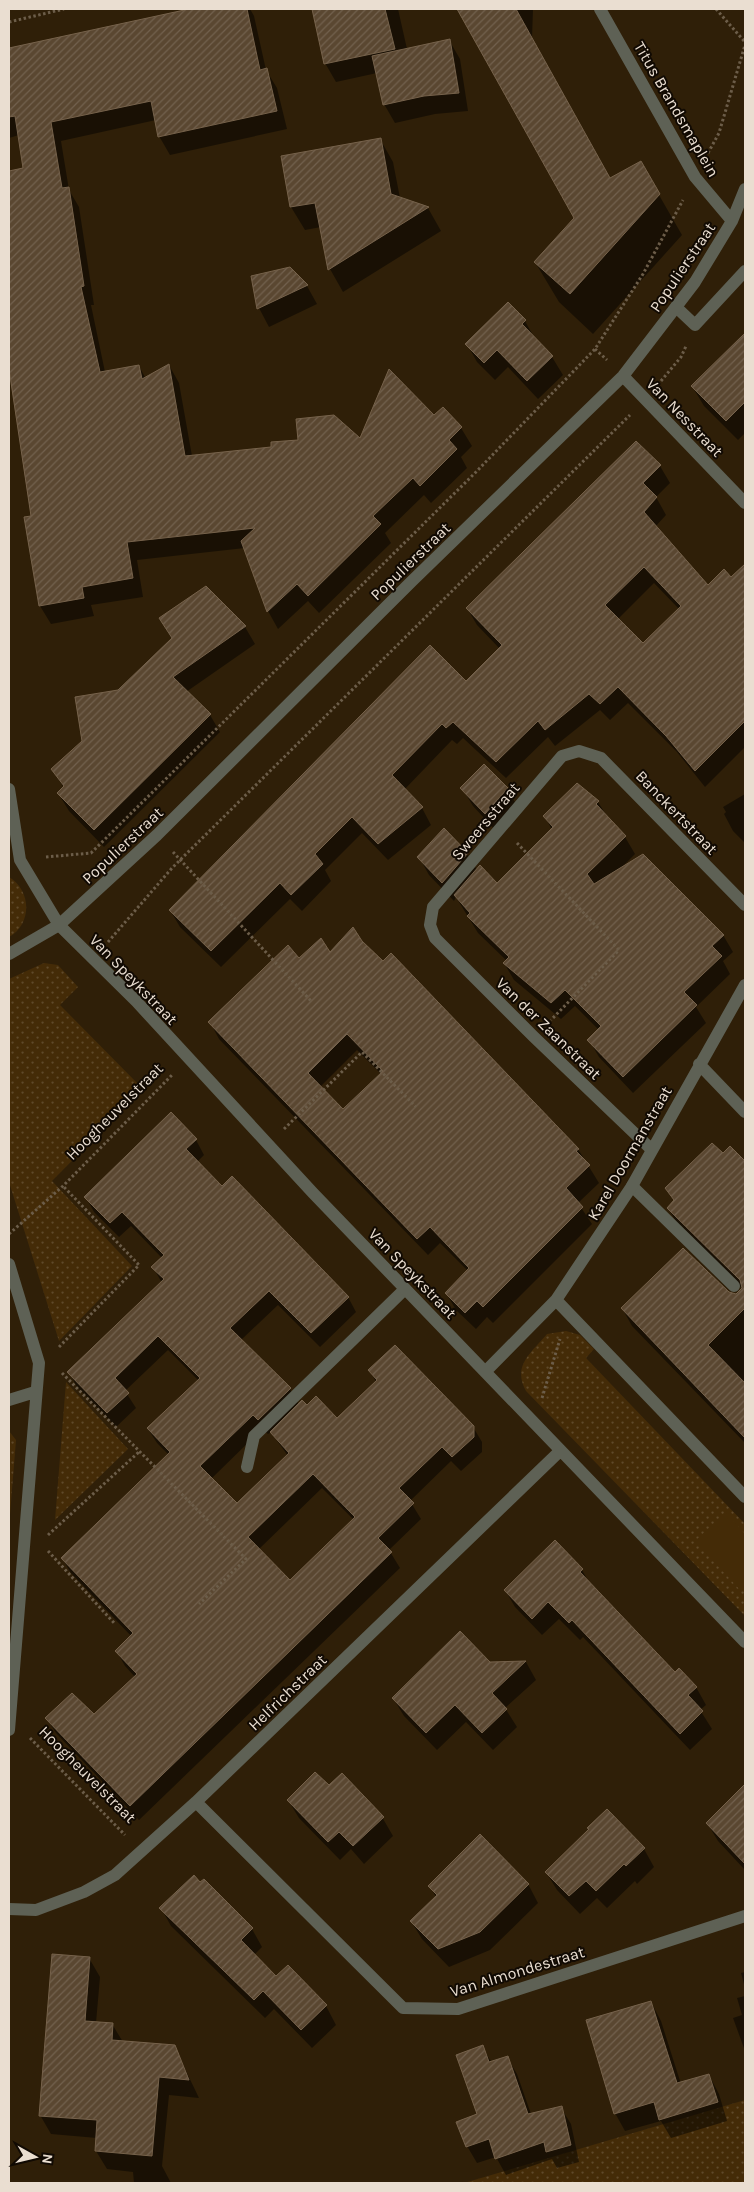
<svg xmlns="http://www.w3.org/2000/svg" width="754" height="2192" font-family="Karla,sans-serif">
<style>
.grass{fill:url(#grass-dots)}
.park{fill:#442b07}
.shadow{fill:#0007;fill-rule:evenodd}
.building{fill:url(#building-hatch);stroke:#76624b;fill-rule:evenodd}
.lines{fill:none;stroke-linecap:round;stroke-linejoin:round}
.path{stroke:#6c5d49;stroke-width:3;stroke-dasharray:2.5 2.5;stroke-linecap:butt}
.service{stroke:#5e6155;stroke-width:12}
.minor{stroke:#5e6155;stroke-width:12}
.labels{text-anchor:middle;stroke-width:4;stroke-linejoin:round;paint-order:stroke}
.street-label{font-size:16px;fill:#eaded1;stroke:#110a03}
</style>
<defs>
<pattern id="grass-dots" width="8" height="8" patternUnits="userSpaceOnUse" patternTransform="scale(1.25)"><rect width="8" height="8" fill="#442b07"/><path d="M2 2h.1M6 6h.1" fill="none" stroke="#5f492a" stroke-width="1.8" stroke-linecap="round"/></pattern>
<pattern id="building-hatch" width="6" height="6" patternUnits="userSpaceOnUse" patternTransform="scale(1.25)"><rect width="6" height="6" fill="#5a4731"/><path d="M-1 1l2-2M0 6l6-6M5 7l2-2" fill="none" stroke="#72614e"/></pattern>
</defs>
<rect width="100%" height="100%" fill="#2f1f08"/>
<path class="grass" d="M9,877C32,891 32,924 9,937Z
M44,963L58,965L78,987L60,1005L143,1089L52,1181L132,1266L59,1341L9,1182V979Z
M566,1331L580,1335L594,1349L586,1358L745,1524V1616L526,1391C512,1366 531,1353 547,1334Z
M66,1382L128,1449L55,1520Z
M9,1431L16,1440L9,1527Z
M745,2100V2183H464Z"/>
<path class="park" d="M726,1513L745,1534V1588L741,1591L695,1541Z"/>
<path class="shadow" d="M194,9H250L254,16L266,70L277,88L287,129L170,155L159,136L156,120L61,141L69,190L79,207L94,305H91L105,372L139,366L146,379L169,365L179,383L192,456L361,440L434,417L443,409L461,428L472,446L461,457L467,468L431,503L424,495L385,533L391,543L319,613L308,601L278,629L268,611L245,548L137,560L143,597L91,605L94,616L51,624L40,606L25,518L33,517L9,365V172L25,169L19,135L9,138V49Z
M314,9H398L407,49L449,40L460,59L468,111L435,114L395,123L384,104L377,73L336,82L325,63Z
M464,9H533L532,39L610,179L640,162L682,235L593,334L559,302L535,262L575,218L464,19Z
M380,139L393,162L400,198L428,208L441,231L343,292L330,269L321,227L305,230L291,207L282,157Z
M290,269L307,286L317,304L269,327L259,308L252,277Z
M525,321L535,339L552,357L563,375L538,399L508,367L495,380L477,362L467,344Z
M745,335V433L738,440L704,406L692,386Z
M636,442L660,466L670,483L656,497L666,515L655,527L708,587L731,579L745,566V747L705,787L677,752L628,703L610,720L600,710L555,746L548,737L506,778L463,738L457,744L452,740L404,790L422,808L431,825L388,860L362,833L325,870L331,881L302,911L290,899L221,967L180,927L170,910L466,683L500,649L477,625L467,608ZM654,583L679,609L643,645L618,619Z
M206,587L245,627L255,644L186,692L210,715L220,732L104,847L69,811L58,793L64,788L53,769L84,741L119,691L172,639L160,619Z
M578,785L598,802L608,818L625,837L635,854L621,868L723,935L733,952L723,961L730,974L696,1007L706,1023L633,1093L599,1057L589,1040L599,1030L575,1006L561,1019L514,980L504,963L507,961L478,933L456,897L454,901L429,875L419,857L444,830L467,854L477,870L497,884L552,830L545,816Z
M462,788L507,789L518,807L496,831L473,806Z
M745,794V843L733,831L724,814L726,812L723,807Z
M361,941L578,1149L599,1183L578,1203L592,1224L493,1323L487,1317L476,1329L456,1310L446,1293L468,1271L440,1243L428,1255L219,1039L210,1022L299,959L330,954ZM357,1050L381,1074L343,1111L320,1087Z
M196,1140L204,1155L197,1162L222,1188L348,1297L356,1312L320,1347L278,1305L241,1340L290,1389L299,1405L337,1420L376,1382L370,1370L473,1427L482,1442V1452L461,1471L451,1461L410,1501L421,1519L389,1550L400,1568L139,1820L56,1733L47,1719L93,1716L135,1677L125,1666L117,1652L132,1637L71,1573L62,1558L169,1455L157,1443L148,1429L199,1381L168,1350L125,1391L136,1408L116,1427L77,1387L69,1372L162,1283L153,1267L162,1258L131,1226L119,1237L94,1212L86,1197ZM262,1429L268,1434L271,1432L288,1456L237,1505L211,1479ZM322,1488L354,1520L290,1582L258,1550Z
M730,1148L745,1163V1443L632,1326L622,1308L728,1293L736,1295L743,1289L678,1225L668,1208L675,1202L667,1189L723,1155Z
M582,1570L591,1586L674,1674L696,1687L706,1705L700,1710L712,1729L690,1750L583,1637L580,1640L559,1619L542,1635L515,1607L505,1590Z
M526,1662L536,1680L505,1708L517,1727L493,1750L466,1722L437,1750L404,1716L393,1698L490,1663Z
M745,1786V1870L718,1841L707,1823Z
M329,1787L382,1817L393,1836L364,1864L351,1849L340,1860L299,1818L288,1800Z
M590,1830L644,1849L654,1867L637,1884L635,1881L607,1908L597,1898L580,1914L557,1890L546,1872Z
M528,1884L538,1903L490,1950L449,1967L422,1939L411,1921L436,1897L430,1886Z
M161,1908L252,1929L262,1947L254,1955L276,1978L288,1967L326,2006L336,2025L312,2048L274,2009L265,2018L171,1926Z
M89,1958L100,1977L96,2023L112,2024L123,2042L174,2046L199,2098L169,2095L162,2166L171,2183H134L133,2172L107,2169L96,2151L97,2138L51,2134L40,2115Z
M745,1972V1988L741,1973Z
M745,1996V2051L733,2018L742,2015L737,1998Z
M651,2002L661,2021L681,2084L709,2075L719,2094L727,2121L671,2138L661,2121L625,2131L615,2113Z
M482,2047L492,2063L507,2057L517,2074L531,2114L561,2108L571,2124L579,2162L557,2168L552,2159L506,2175L496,2157L477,2163L467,2146L478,2115Z"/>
<path class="building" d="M189,9H247L260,70L267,68L277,111L158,137L151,101L51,122L62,188L69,187L84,286L81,287L100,372L139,365L142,379L169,364L185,456L271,447V442L298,440L296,419L334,415L360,438L389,369L434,415L443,407L462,427L449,440L457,449L420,486L413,478L373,516L381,524L308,596L297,584L267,612L241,541L255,528L127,542L133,578L82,587L84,598L39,606L24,517L31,516L9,369V171L23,168L15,116L9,117V48Z
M312,9H385L395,49L324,64Z
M457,9H516L610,178L641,161L660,194L570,294L534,262L574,218Z
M450,39L459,93L424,96L383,105L372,56Z
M381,138L391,194L429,207L328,270L315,203L290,207L281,156Z
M290,267L308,285L257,309L251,276Z
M508,302L526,320L522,324L553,356L527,381L497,350L484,363L465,344Z
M745,333V402L726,421L691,386Z
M636,441L661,465L643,483L657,497L644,512L708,585L724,569L731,577L745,564V721L695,771L666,736L618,687L600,704L589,694L545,730L538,721L496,762L453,722L446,728L442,724L392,775L423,807L378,844L352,817L315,854L323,864L291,895L280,883L211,951L169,910L430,645L466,681L502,645L466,608ZM644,567L681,606L643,643L605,605Z
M206,586L246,626L173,677L211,714L94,830L57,793L64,786L51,769L82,741L75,697L118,690L172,638L159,618Z
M484,764L508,788L485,814L460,788Z
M577,783L599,801L596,804L626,836L587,874L594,884L643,854L724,935L712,946L722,956L684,992L697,1005L623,1077L587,1040L601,1026L565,990L551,1003L503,963L509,957L467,916L470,913L454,895L480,865L497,883L553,827L543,816Z
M444,828L468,853L442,883L417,857Z
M353,927L362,941L383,961L391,953L579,1149L576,1151L590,1165L566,1188L583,1207L483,1307L477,1301L465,1313L445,1293L469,1268L430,1227L417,1239L208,1022L288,945L299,958L321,938L330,952ZM347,1034L383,1071L343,1109L308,1073Z
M171,1112L197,1139L186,1149L222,1186L232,1176L349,1297L311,1333L269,1291L230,1328L291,1388L258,1420L253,1415L200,1466L237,1503L289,1453L270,1432L302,1400L307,1405L316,1396L337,1418L377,1380L368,1370L395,1345L474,1426V1437L452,1457L442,1447L399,1488L414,1503L378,1538L392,1552L130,1806L45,1718L72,1693L94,1714L137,1674L115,1651L133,1633L61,1558L170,1452L147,1428L200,1378L158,1336L115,1378L129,1393L107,1413L67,1372L164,1279L151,1267L164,1255L122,1212L110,1223L84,1197ZM313,1474L355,1517L290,1580L248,1537Z
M712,1143L723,1153L730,1146L745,1161V1308L708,1345L745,1383V1438L621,1308L683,1248L729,1292L736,1294L742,1288L740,1280L667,1208L674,1200L665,1188Z
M555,1540L583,1569L580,1572L675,1672L679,1668L697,1687L688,1695L703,1711L680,1734L572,1620L569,1623L548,1602L532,1619L504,1590Z
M460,1631L490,1662L526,1661L492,1693L507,1709L482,1733L455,1705L426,1733L392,1698Z
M315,1772L329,1785L342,1773L384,1817L353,1846L339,1832L328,1842L287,1800Z
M745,1784V1864L706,1823Z
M607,1809L645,1848L626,1866L624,1864L596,1891L586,1881L569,1896L545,1872L589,1829L587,1828Z
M480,1834L529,1884L480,1932L438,1949L410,1921L437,1895L428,1886Z
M194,1875L200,1882L204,1879L253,1928L241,1940L276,1976L288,1965L327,2005L301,2030L263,1991L254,2000L159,1908Z
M52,1954L90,1957L85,2021L113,2023L112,2040L175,2045L189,2080L159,2077L152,2156L95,2151L97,2120L39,2116Z
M651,2001L677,2083L709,2074L718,2102L659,2120L654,2102L614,2114L586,2020Z
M483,2045L489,2062L508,2056L528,2114L562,2106L571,2145L546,2152L544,2142L495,2159L489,2139L466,2147L456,2122L477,2114L456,2055Z"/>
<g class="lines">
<path class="path" d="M716,9L745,42
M9,22L64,9
M708,153L719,133L745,45
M595,349L607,360
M661,381L681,357L686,346
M517,843L619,950L551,1020
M173,852L312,1002
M46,857L91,853L475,473L595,349L643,274L683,200
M108,942L172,868L630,415
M284,1129L362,1052L416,1107
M9,1234L63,1186L173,1074
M59,1347L139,1265L63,1186
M62,1373L246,1559L199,1604
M542,1398L560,1339
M48,1535L140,1451
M48,1551L115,1624
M30,1738L125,1835"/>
<path class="service" d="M676,307L695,325L745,271
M632,1186L734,1286
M247,1467L254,1436L405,1289"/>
<path class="minor" d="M600,9L695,177L732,221
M623,376L745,503
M9,789L20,860L59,925L136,1001L313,1193L745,1642
M9,954L59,925L157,835L412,581L623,376L695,282L732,221L745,189
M699,1064L745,1112
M652,1150L534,1037L435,938L430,925L433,907L562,756L579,751L601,758L745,905
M9,1264L39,1363L9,1730
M556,1300L745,1497
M485,1372L556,1300L632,1186L745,985
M9,1400L35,1392
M196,1802L403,2008L458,2009L745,1916
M9,1909L36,1910L84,1892L115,1875L196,1802L560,1451"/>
</g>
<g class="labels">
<g class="street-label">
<text transform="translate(677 109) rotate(60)" y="6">Titus Brandsmaplein</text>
<text transform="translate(682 267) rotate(-56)" y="6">Populierstraat</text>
<text transform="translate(685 417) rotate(46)" y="6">Van Nesstraat</text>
<text transform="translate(410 561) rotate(-44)" y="6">Populierstraat</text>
<text transform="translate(677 812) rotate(46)" y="6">Banckertstraat</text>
<text transform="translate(485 821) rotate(-50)" y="6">Sweersstraat</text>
<text transform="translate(122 845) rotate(-43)" y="6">Populierstraat</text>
<text transform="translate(134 979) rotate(46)" y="6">Van Speykstraat</text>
<text transform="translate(549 1028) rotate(44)" y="6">Van der Zaanstraat</text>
<text transform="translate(114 1111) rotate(-45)" y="6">Hoogheuvelstraat</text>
<text transform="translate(629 1153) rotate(-60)" y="6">Karel Doormanstraat</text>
<text transform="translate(413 1273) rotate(46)" y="6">Van Speykstraat</text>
<text transform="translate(287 1692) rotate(-44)" y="6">Helfrichstraat</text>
<text transform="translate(88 1774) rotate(45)" y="6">Hoogheuvelstraat</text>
<text transform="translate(517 1971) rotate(-17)" y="6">Van Almondestraat</text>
</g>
</g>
<rect width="754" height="2192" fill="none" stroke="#eaded1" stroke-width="20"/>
<g transform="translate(35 2157) rotate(98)" stroke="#110a03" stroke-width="4" paint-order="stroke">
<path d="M0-4L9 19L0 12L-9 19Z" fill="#eaded1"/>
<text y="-8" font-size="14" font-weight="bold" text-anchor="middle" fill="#eaded1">N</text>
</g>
</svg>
